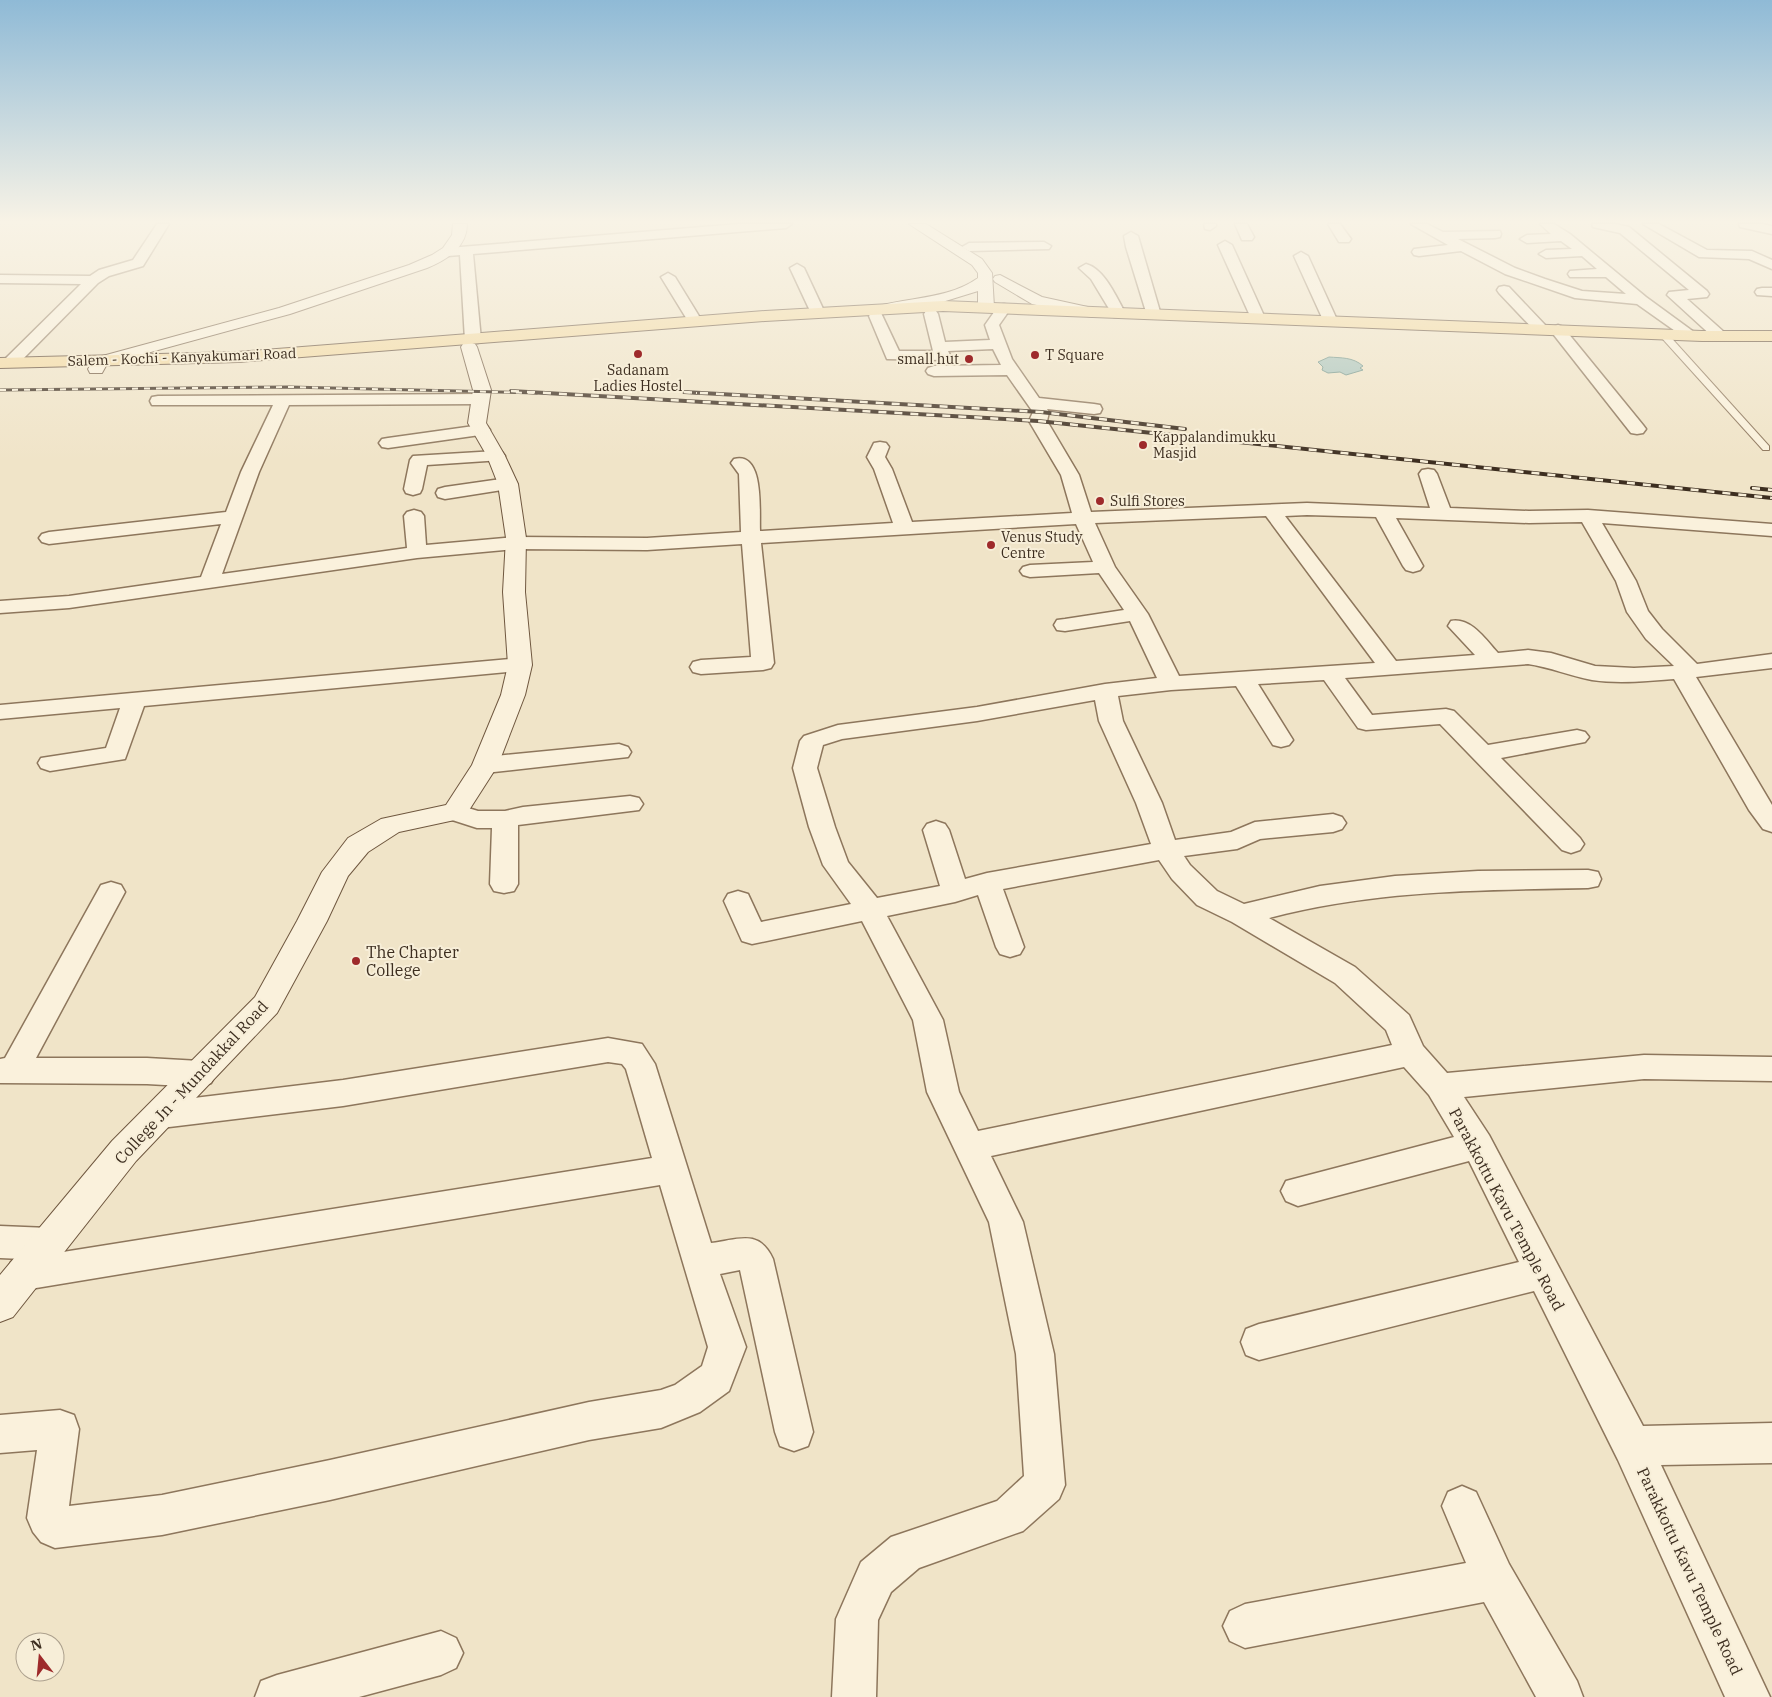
<svg xmlns="http://www.w3.org/2000/svg" width="1772" height="1697" font-family="'IBM Plex Serif',serif">
<style>
.water{fill:#a9c4bc;stroke:#6f938a}
.lines{fill:none;stroke-linecap:round;stroke-linejoin:round}
.lane-casing{stroke:#8d765c;stroke-width:2}
.street-casing{stroke:#8d765c;stroke-width:3}
.secondary-casing{stroke:#6f573f;stroke-width:2}
.primary-casing{stroke:#5b4430;stroke-width:2}
.lane{fill:#faf1dc;fill-rule:evenodd}
.street{fill:#faf1dc;fill-rule:evenodd}
.secondary{fill:#faf1dc;fill-rule:evenodd}
.primary{fill:#f3d9a0;fill-rule:evenodd}
.rail-far1-casing{stroke:#3d2e20;stroke-width:3}
.rail-casing{stroke:#3d2e20;stroke-width:4}
.rail-far1{stroke:#f7eed8;stroke-width:2;stroke-dasharray:6;stroke-linecap:butt}
.rail{stroke:#f7eed8;stroke-width:2.5;stroke-dasharray:8;stroke-linecap:butt}
.poi-dot{fill:#9e2a2b;stroke:#f7eed8;stroke-width:2}
.labels{text-anchor:middle;stroke-width:4;stroke-linejoin:round;paint-order:stroke}
.far-poi-label{font-size:14px;fill:#3d2e20;stroke:#f7eed8;text-anchor:start}
.far-street-label{font-size:14px;fill:#3d2e20;stroke:#f7eed8}
.poi-label{font-size:16px;fill:#3d2e20;stroke:#f7eed8;text-anchor:start}
.street-label{font-size:16px;fill:#3d2e20;stroke:#f7eed8}
</style>
<rect width="100%" height="100%" fill="#f0e4c8"/>
<path class="water" d="M1329,357C1341,358 1353,357 1363,366L1360,368L1363,370L1346,375L1340,372L1328,373L1322,370L1323,367L1318,362Z"/>
<g class="lines">
<g class="lane-casing">
<path id="lane" d="M1660,332H1666L1769,446V450H1763L1660,336Z"/>
</g>
<g class="street-casing">
<path id="street" d="M157,224H169L143,266L109,276L98,283L16,366H4L2,363L4,360L81,284L0,283V275L90,276L99,270L133,260Z
M739,224H792L786,228L473,254L481,340L478,343H468L465,340L460,255L448,256L441,252L448,248Z
M1204,224H1216V226L1210,230L1205,229Z
M1235,224H1247L1254,237L1252,240H1242Z
M1328,224H1340L1351,239L1349,242H1339Z
M1411,224H1427L1443,232L1500,231L1501,234L1500,237L1495,238L1458,239L1515,268L1545,279L1582,291L1626,294L1606,277H1570L1568,274L1570,271L1597,269L1582,256L1546,258L1539,254L1546,250L1572,249L1561,241L1527,243L1520,239L1527,235L1551,234L1540,224H1554L1570,234L1646,297L1698,335L1695,338H1685L1637,304L1575,298L1505,274L1461,251L1419,256L1414,255L1412,252L1414,249L1448,245Z
M1592,224H1615L1629,227L1707,291L1709,294L1707,297L1687,299L1724,332L1727,335L1724,338H1714L1667,295L1669,292L1689,290L1620,233L1593,227Z
M1643,224H1659L1707,250L1752,251L1772,260V269L1749,259L1699,257Z
M1739,224H1762L1772,226V234L1740,227Z
M1131,232L1138,236L1161,315L1159,318H1149L1147,315L1126,247L1124,236Z
M1225,241L1232,245L1265,318L1263,321H1253L1251,318L1218,245Z
M1044,242L1051,246L1049,249L969,251L962,247L969,243Z
M1301,252L1308,256L1338,322L1336,325H1326L1324,322L1294,256Z
M797,264L804,268L825,313L823,316H813L811,313L790,268Z
M1086,264C1105,269 1117,299 1126,314L1124,317H1114L1091,279L1079,268Z
M668,273L675,277L702,321L700,324H690L688,321L661,277Z
M1504,286L1509,287L1546,326L1549,329L1546,332H1536L1499,293L1497,290L1499,287Z
M1762,288H1772V296L1757,295L1755,292L1757,289Z
M1004,304L1009,305L1011,308L999,325L1012,359L1039,398L1094,404L1100,405L1102,409L1100,413L1094,414L1047,409L1049,412L1047,421L1079,475L1091,512L1307,503L1430,508L1419,474L1422,470L1428,469L1434,470L1437,474L1450,508L1529,511L1588,510L1772,524V536L1602,523L1636,581L1648,611L1662,629L1697,664L1772,654V668L1696,677L1772,805V832L1763,829L1749,810L1674,679C1647,681 1619,684 1592,680C1570,676 1550,667 1528,664L1345,678L1372,715L1446,709L1454,711L1488,745L1577,730L1585,732L1589,737L1585,742L1501,758L1580,838L1584,844L1580,850L1571,853L1562,850L1440,724L1366,730L1358,728L1324,680L1258,684L1293,740L1289,745L1281,747L1273,745L1236,686L1171,690L1118,696L1123,721L1162,803L1175,840L1231,832L1255,822L1333,814L1342,817L1346,823L1342,829L1333,832L1260,839L1237,849L1184,856L1190,865L1217,891L1244,904L1320,886L1395,876L1478,871L1588,870L1598,872L1601,879L1598,886L1588,888C1480,890 1374,890 1269,918L1355,967L1409,1015L1423,1046L1447,1073L1644,1055L1772,1057V1081L1644,1079L1464,1097L1489,1135L1643,1426L1772,1423V1463L1661,1465L1770,1697H1725L1618,1460L1534,1291L1259,1360L1246,1355L1241,1342L1246,1329L1259,1324L1519,1262L1469,1161L1298,1206L1286,1201L1281,1191L1286,1181L1454,1137L1429,1095L1404,1067L991,1156L1023,1222L1054,1354L1065,1485L1059,1499L1023,1531L919,1568L891,1592L878,1620L876,1697H832L836,1619L861,1562L891,1537L997,1501L1024,1476L1016,1354L989,1222L927,1092L913,1020L862,921L752,944L742,941L724,901L728,894L738,891L748,894L761,922L851,904L823,865L809,827L793,768L800,741L804,736L838,725L977,707L1105,684L1157,678L1130,621L1065,631L1057,630L1054,625L1057,620L1065,619L1124,610L1099,573L1030,577L1023,575L1020,571L1023,567L1030,565L1093,562L1076,524L761,543L774,663L771,668L763,670L701,674L693,672L690,667L693,662L701,660L751,657L742,544L647,550L516,549L417,558L69,608L0,613V601L69,596L201,577L221,524L49,544L42,542L39,538L42,534L49,532L226,512L241,472L273,405H152L150,401L152,397L158,396L480,394L486,395L488,399L486,403L480,404L289,405L259,472L222,574L407,548L404,516L407,512L414,510L421,512L424,516L426,545L516,537L647,538L741,532L739,474L731,463L734,459C765,451 759,512 760,531L893,523L874,469L867,457L874,443L880,442L886,443L889,447L885,457L892,469L912,522L1072,513L1061,475L1029,421L1033,412L1007,375L934,376L928,374L926,371L928,368L934,366L1001,365L993,349L948,351L950,355L948,358L942,360L887,359L869,316L871,313H881L899,351H933L924,314L926,311H936L938,314L945,342L990,340L985,325L999,305ZM1307,515L1376,517L1403,566L1406,570L1413,572L1420,570L1423,566L1396,518L1529,523L1582,522L1616,581L1627,612L1646,639L1674,666L1634,668L1595,666L1551,653L1528,650L1498,653C1486,640 1471,617 1451,621L1448,626L1475,655L1396,661L1285,516ZM1266,516L1375,663L1179,676L1148,614L1115,567L1095,523ZM1095,700L1099,721L1136,803L1151,844L987,873L965,879L949,830L945,824L936,821L927,824L923,830L940,886L877,898L848,862L835,827L817,768L823,745L842,739L977,721ZM1159,860L1172,879L1197,905L1232,922L1335,983L1386,1030L1392,1045L978,1131L959,1092L943,1020L887,916L955,902L978,895L996,947L1000,954L1010,957L1020,954L1024,947L1003,889Z
M1558,325L1563,327L1643,425L1646,429L1643,433L1637,434L1631,433L1550,330L1553,327Z
M481,425L487,426L490,430L487,434L388,448L382,447L379,443L382,439L388,438Z
M496,451L502,452L505,456L502,460L427,465L422,489L420,493L413,495L406,493L404,489L410,460L413,456Z
M508,478L515,480L517,484L515,488L445,499L438,497L436,493L438,489L445,487Z
M520,658L528,660L531,665L528,670L144,706L125,759L50,771L41,768L38,763L41,758L106,748L120,708L0,719V705Z
M619,744L628,747L631,752L628,757L485,773L476,770L473,765L476,760L485,757Z
M630,796L639,798L643,804L639,810L518,825V884L514,891L504,893L494,891L490,884L492,828H477L446,818L442,812L446,806L455,804L478,811H505L523,807Z
M111,882L121,885L125,892L36,1058H147L200,1061L211,1065L216,1074L211,1083L200,1087L147,1084L0,1083V1059L5,1058L101,885Z
M608,1038L642,1044L655,1064L711,1243C737,1240 759,1228 773,1259L813,1432L808,1446L794,1451L780,1446L775,1432L740,1270L720,1274L746,1347L729,1391L700,1412L661,1428L589,1440L330,1500L162,1535L55,1548L41,1542L33,1532L27,1518L37,1450L0,1453V1415L60,1410L74,1415L79,1429L69,1506L162,1495L330,1460L589,1402L661,1390L675,1385L702,1366L708,1347L660,1185L24,1290L11,1286L6,1274L11,1262L22,1259L0,1258V1226L49,1228L61,1233L66,1244L63,1252L652,1158L626,1069L622,1064L608,1062L343,1106L161,1128L150,1124L145,1115L150,1106L161,1102L343,1080Z
M1462,1486L1476,1492L1509,1564L1577,1681L1583,1697H1536L1484,1602L1245,1648L1230,1641L1223,1626L1230,1611L1245,1604L1466,1563L1442,1506L1448,1492Z
M441,1631L456,1638L463,1653L456,1668L441,1675L359,1697H255L261,1681L277,1675Z"/>
</g>
<g class="secondary-casing">
<path id="secondary" d="M453,224H467C467,248 446,260 427,268L290,314L107,364L102,373H90L88,369L95,358L279,308L409,265L432,255L443,248L452,235Z
M909,224H926L982,259L992,273L994,307L991,310H981L978,307V291L939,303L888,313L883,311L880,308L883,305C915,297 950,298 978,278V273L972,265Z
M1000,275L1042,297L1097,309L1100,312L1097,315L1092,317L1032,304L995,282L993,279L995,276Z
M469,342L475,344L477,347L491,390L486,423L505,456L518,484L526,538L525,592L532,665L525,695L498,765L464,818L399,832L368,852L348,876L327,921L277,1013L136,1161L13,1317L0,1322V1275L112,1141L255,997L297,921L322,872L348,838L381,819L446,805L472,765L501,695L508,665L503,592L506,538L498,484L487,456L468,423L473,390L461,347L463,344Z"/>
</g>
<g class="primary-casing">
<path id="primary" d="M943,301L1702,331H1772V341H1702L943,311L765,321L238,362L0,368V358L238,352L765,311Z"/>
</g>
<use href="#lane" class="lane"/>
<use href="#street" class="street"/>
<use href="#secondary" class="secondary"/>
<use href="#primary" class="primary"/>
<g class="rail-far1-casing">
<path id="rail-far1" d="M0,390L289,387L537,393
M684,392L697,393"/>
</g>
<g class="rail-casing">
<path id="rail" d="M511,391L1038,421L1772,498
M684,392L1041,412L1185,429
M1752,488L1772,490"/>
</g>
<use href="#rail-far1" class="rail-far1"/>
<use href="#rail" class="rail"/>
</g>
<linearGradient id="sky" x2="0" y2="1"><stop stop-color="#8fbad6"/><stop offset="0.48" stop-color="#f8f3e6"/><stop offset="1" stop-color="#f8f3e6" stop-opacity="0"/></linearGradient>
<rect width="1772" height="462" fill="url(#sky)"/>
<g class="poi-dot">
<circle cx="638" cy="354" r="5"/>
<circle cx="1035" cy="355" r="5"/>
<circle cx="969" cy="359" r="5"/>
<circle cx="1143" cy="445" r="5"/>
<circle cx="1100" cy="501" r="5"/>
<circle cx="991" cy="545" r="5"/>
<circle cx="356" cy="961" r="5"/>
</g>
<g class="labels">
<g class="far-poi-label">
<text x="1045" y="360">T Square</text>
<text x="959" y="364" text-anchor="end">small hut</text>
<text x="638" y="375" text-anchor="middle">Sadanam<tspan x="638" dy="16">Ladies Hostel</tspan></text>
<text x="1153" y="442">Kappalandimukku<tspan x="1153" dy="16">Masjid</tspan></text>
<text x="1110" y="506">Sulfi Stores</text>
<text x="1001" y="542">Venus Study<tspan x="1001" dy="16">Centre</tspan></text>
</g>
<g class="far-street-label">
<text transform="translate(182 357) rotate(-2)" y="5">Salem - Kochi - Kanyakumari Road</text>
</g>
<g class="poi-label">
<text x="366" y="958">The Chapter<tspan x="366" dy="18">College</tspan></text>
</g>
<g class="street-label">
<text transform="translate(191 1082) rotate(-47)" y="6">College Jn - Mundakkal Road</text>
<text transform="translate(1507 1209) rotate(62)" y="6">Parakkottu Kavu Temple Road</text>
<text transform="translate(1690 1571) rotate(65)" y="6">Parakkottu Kavu Temple Road</text>
</g>
</g>
<g transform="translate(40 1657) rotate(344)"><circle r="24" fill="#f7eed8" stroke="#ada18e"/>
<path d="M0-4L9 19L0 12L-9 19Z" fill="#9e2a2b"/>
<text y="-8" font-size="14" font-weight="bold" text-anchor="middle" fill="#3d2e20">N</text>
</g>
</svg>
